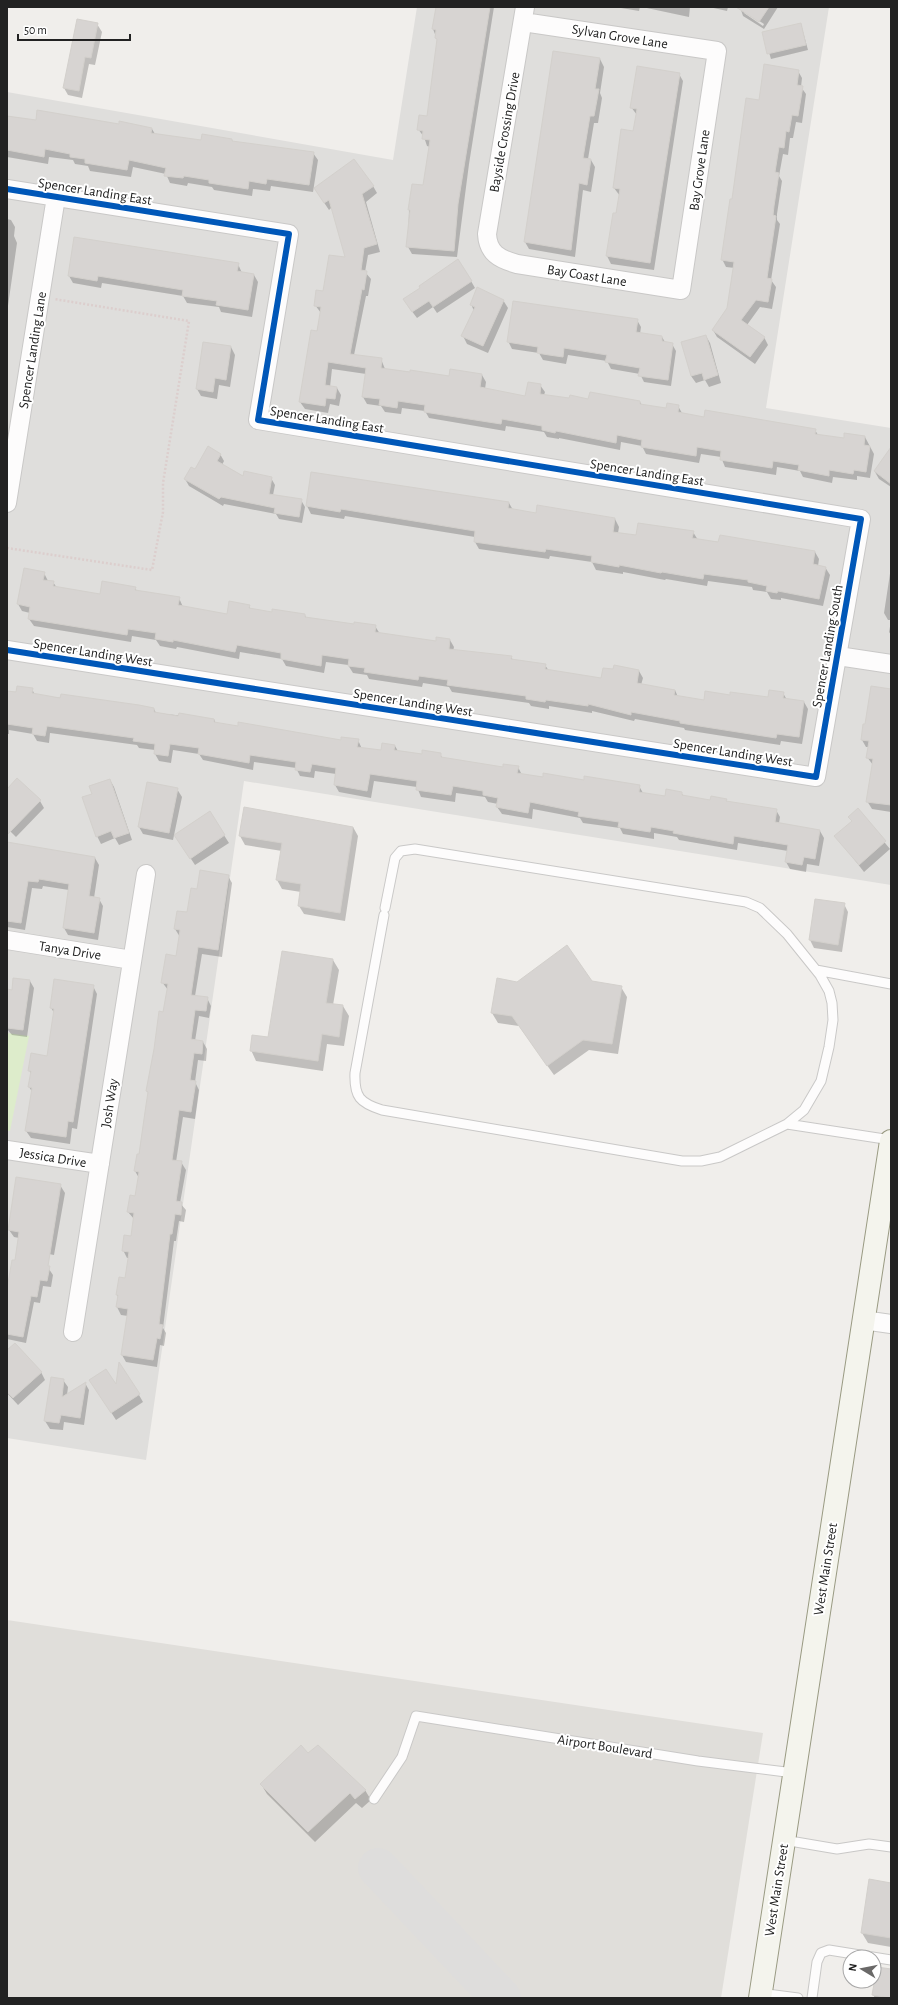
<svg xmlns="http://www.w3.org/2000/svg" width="898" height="2005" font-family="'Alegreya Sans',sans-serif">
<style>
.residential{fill:#dfdedc}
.airport{fill:#e0deda}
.grass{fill:#ddeccb}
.shadow{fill:#0003;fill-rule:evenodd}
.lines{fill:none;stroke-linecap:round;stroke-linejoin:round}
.taxiway{stroke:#dedddc;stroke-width:40}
.building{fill:#d7d4d2;stroke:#d3d0cc}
.service-casing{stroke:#c9c8c7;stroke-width:11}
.minor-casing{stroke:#c9c8c7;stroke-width:20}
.secondary-casing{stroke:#999a82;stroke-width:24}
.path{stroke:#dccecd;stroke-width:2.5;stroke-dasharray:2 2;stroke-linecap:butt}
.service{stroke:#fdfcfc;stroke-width:9}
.minor{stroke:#fdfcfc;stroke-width:18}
.secondary{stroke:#f4f4ed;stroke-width:22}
.cycleway-casing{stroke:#fff;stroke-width:8}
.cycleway{stroke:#0057b8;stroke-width:6}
.labels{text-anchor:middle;stroke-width:4;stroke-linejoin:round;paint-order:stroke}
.street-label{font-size:14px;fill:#222;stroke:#fff}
</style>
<rect width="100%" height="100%" fill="#f0eeeb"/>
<path class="residential" d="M417,7H829L766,408L891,428V885L244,781L146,1460L7,1438V92L393,160Z"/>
<path class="airport" d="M7,1620L763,1733L721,1998H7Z"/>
<path class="grass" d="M7,1033L29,1036L10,1131H7Z"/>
<path class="shadow" d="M452,7H494L469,164L457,257L412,254L408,247L409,210L424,186L430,147L427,146L424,137L418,129L428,117L438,42L433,29L436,12Z
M615,7H640L639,11Z
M642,7H690L689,17Z
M709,7H728L727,11Z
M740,7H778L764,29L743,16ZM744,11L764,24L763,26L744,13Z
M97,24L102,32L95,65L89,64L82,98L68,95L64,88Z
M801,24L808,50L771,59L763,33Z
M554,52L600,59L604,67L600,93L602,98L598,123H594L588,159L591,160L595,167L591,192L583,190L575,257L529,249L525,242Z
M798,71L802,78L801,87L806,94L802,123L796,122L793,138H790L788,155L783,154L779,176L782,181L777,214V220L780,224L771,280L776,287L772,309L760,307L747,325L764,337L768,345L755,364L717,337L713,330L728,308L735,268L726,267L722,259L733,201L760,101Z
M679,74L683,81L654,270L611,264L607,256L620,196L614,188L634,132L637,115L631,107Z
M7,116L36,121L120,125L152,129L155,134L202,141L232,140L233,142L313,153L318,160L313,192L271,186L270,191L253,189L252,196L214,190L212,187L188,183L187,186L170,183L166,174L133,167L131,177L90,171L88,166L75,164L73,160L49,157L48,164L7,157Z
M373,186L377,193L366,202L380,252L368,255L365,272L371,279L368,296H366L354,355L381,359L385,369L449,377L482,375L486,382L485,389L526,397L540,385L545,392L544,395L570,400L640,402L642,405L667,409L678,406L682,413L704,419L815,430L818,435L844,439L865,437L874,454L870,478L857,476V480L833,477L832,483L803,477L800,471L777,467L776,475L725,467L721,457L701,454L699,463L646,454L642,446L621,442L620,450L559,438V439L547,437L544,432L506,426L505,431L429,418L425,411L402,408L401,414L385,412L381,406L367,404L363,397L366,374L332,369L330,387L337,388L341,395L339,406L330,404L328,413L305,409L300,402L321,313L315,305L346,258L332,207L329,210L315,189Z
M7,219L11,220L15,227L14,236L17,243L7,313Z
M75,239L238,264L242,273L254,275L258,282L252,317L221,312L219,307L187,303L183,296L102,283L101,288L73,283L69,276Z
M471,281L475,288L437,313L433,307L417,318L408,306Z
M503,300L508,308L488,353L467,344L463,336L474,311L471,304Z
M637,320L641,327L640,334L662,337L665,342L672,344L676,351L671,386L644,382L640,374L611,369L607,361L568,355L566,364L543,360L539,353L512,349L508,341Z
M706,336L710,343L721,383L709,387L705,380L696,383L691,376Z
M204,343L231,347L235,355L230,387L219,385L217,399L201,396L197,389Z
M891,449V487L879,479L875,472Z
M220,454L224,461L222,465L244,477L271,478L275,485L273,495L301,500L305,507L302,523L279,519L276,514L224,504L223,506L189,486L185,479Z
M509,503L513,510L537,514L615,519L619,527L618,533L637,536L693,532L698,540L815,552L819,559L818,566L825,567L830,575L823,606L781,598V600L771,599L767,592L753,590L752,587L708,581L707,586L666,579L665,580L623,572V574L596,570L592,562L550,556L549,559L479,549L475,542V537L345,516L344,519L311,514L307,506Z
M891,567V620H888L884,613Z
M44,573L48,581L53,582L57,588L101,595L135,588L137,591L179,598L183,607L228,616L249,606L251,610L272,613L305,615L306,618L355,626H375L380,634L437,642L450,640L454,647L453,651L511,657L513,660L545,665L549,671L602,679L639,671L643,678L641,685L675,690L678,697L705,701L730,696L769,699L783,693L787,700L804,702L808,709L802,744L781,741L780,745L685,730L684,728L635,719L634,721L592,711V713L549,706V709L531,706L529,703L452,692L449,687L423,683L422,687L369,679L367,675L353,673L348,665L326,662L324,673L286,666L282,659L240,652L239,659L177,647L176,649L160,646L156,640L132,636L131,642L34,626L29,619L30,613L22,611L18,604Z
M891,621V635L889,632Z
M32,689L35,695L154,709L156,713L214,719L216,724L342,741L358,740L362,749L382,751L395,746L398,751L423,755L440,754L443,759L504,768L518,767L522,775L639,786L643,793L666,798L681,793L684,796L711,801L726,800L727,802L776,810L780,817L779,823L820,831L824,838L819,866L807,864L806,872L790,869L786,862L788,851L738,843L737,850L679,840L677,837L654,833V839L623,834L620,828L583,823L580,818L533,809L532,819L502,814L497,807L498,804L488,802L485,797L456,793L455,802L421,797L417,787L374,781L371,798L339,792L335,785L336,774L315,771L314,778L300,776L296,768L254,762L253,770L203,760L199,754L173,750L171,763L159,761L155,754V750L139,748L137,745L50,733L49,743L37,741L33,734L9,730V734H7V692L17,693Z
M891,690V812L872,809L867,801L873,765L867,757L869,747H866L862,740L866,725Z
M110,780L114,787L132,840L119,845L115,838L101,844L97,836L93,794Z
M177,789L182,797L173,840L143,834L139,827Z
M7,790L40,801L44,808L16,837L7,828Z
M858,810L890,849L864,872L836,836L853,822Z
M209,812L229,843L195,865L180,842Z
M353,827L358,836L345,921L304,914L299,906L301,892L282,889L277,880L282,851L245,845L240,836Z
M7,853L95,858L99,865L94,898L99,899L103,906L98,940L68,935L64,928L69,890L43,886L42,889L32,888L25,930L7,927Z
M228,876L232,883L222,957L202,954L195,996L207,998L211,1006L209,1018L199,1016L195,1041L203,1042L207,1049L206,1061L198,1060L195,1082L199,1090L195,1119L183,1117L176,1162H181L186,1170L180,1203L186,1210L184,1222L179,1221L176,1241H174L163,1328L166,1333L164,1346L160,1345L157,1367L126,1362L122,1355L128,1316L121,1315L117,1307L118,1297L117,1295L126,1279L129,1258H127L123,1250L132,1237L134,1219L128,1212L136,1197L139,1178L135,1171L139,1156L149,1094L147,1091L168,990L162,982L177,957L180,937L175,929L188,913L198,890Z
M816,900L844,904L848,912L842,952L814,948L810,940Z
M333,960L339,970L333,1005L343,1006L349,1016L344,1046L327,1044L323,1071L256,1061L251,1050L269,1038Z
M30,981L34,988L27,1037L12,1035L7,1029V990L12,991Z
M592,982L621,987L627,997L618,1054L589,1050L554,1075L519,1026L498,1023L492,1013L517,983Z
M93,986L97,994L77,1129L72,1128L70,1144L31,1138L26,1131L33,1093L29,1087L31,1074L29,1070L48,1058L55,1014L51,1008Z
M60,1185L65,1193L54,1255L23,1249L19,1238L14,1237L9,1230Z
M49,1269L53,1275L51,1287L43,1286L40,1303L34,1302L26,1343L7,1339V1295Z
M7,1351L41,1372L45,1380L18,1405L7,1393Z
M63,1380L68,1387L67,1395L85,1383L89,1390L84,1425L64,1422L63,1430L50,1429L45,1421Z
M95,1387H117L139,1395L143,1402L116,1420Z
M308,1755L365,1790L371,1800L362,1808L356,1803L315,1842L267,1794L261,1784Z
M870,1881L891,1884V1947L868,1943L862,1933Z
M891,1970V1998H875L873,1995Z"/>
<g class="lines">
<path class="taxiway" d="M378,1868L501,1998"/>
</g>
<path class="building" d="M436,7H490L458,204L454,251L406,247L410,210H408L412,184L423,185L430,140L422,139L423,131L417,130L419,115L427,116L437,39L435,38L436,30L432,29Z
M736,7H769L759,22Z
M77,19L98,23L91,58L85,57L79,91L63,88Z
M801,23L806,45L767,54L762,32Z
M553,51L600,58L595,89H599L594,116H590L583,158L591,159L587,185L579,183L571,250L524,242Z
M764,64L799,70L797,85L803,86L798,116L792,115L789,132L786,131L784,148L779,147L775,172L779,173L774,206L773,215L776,216L767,278L772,279L768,302L756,300L741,320L765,337L750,357L712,330L727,308L734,262L721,260L730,199H732L746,98L759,100Z
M637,66L680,73L650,263L606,256L613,213H616L620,189L613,188L621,129L633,131L637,109L630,108Z
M37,110L119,124V121L152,128L151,133L201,140L202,134L232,139V141L314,152L309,185L267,179L266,184L249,181L248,189L209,183V180L184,176L183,178L164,176L166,168L129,160L127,170L85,163V159L70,157V154L45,149L44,157L7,150V116L36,120Z
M354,159L374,186L362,194L377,244L364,248L361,270L367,271L364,290L362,289L350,354L382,358L381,368L410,372V370L449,376L450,369L482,374L480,387L525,396L528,382L541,384L540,394L569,398L570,395L588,399L590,392L640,401V404L666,408L667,403L679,405L678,412L704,417L705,410L816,429L815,434L844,438V433L865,436L864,445L870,446L866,472L854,470L853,474L829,470V476L798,470L799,465L773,461L772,468L720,460L721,451L697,447L696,456L641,447L642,440L617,435L616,443L556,431L555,433L542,430V426L502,419L501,424L424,412L425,405L398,401L397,408L379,405L380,399L362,397L366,368L328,362L325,385L337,387L335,399L326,398L325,406L299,402L311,330L317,331L321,307L314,306L316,290L323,291L329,255L345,257L329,200L324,203L314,188Z
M74,237L239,263L237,271L254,274L248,310L216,305L217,301L182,296L183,290L98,276L97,281L68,276Z
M458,259L472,281L433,307L429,301L412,312L403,299L420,288L419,286Z
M477,287L504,300L483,346L461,336L475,307L470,305Z
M513,301L638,319L636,332L662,336V341L673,343L668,380L638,376L640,368L605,362L607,355L564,348L563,357L549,355L537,353L538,347L507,342Z
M706,335L718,375L704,380L702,373L691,376L681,342Z
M203,342L231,346L226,380L215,378L213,392L196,389Z
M208,446L221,454L217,461L243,476L244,471L272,477L269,494L302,499L299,517L274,513L275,508L221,497L219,499L184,479L191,467L195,469Z
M891,447V484L874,471Z
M311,472L509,502L508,508L536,513L537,505L615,518L613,532L636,535L638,523L694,531L692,538L718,542L720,535L815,551L813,564L826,567L819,599L778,591L777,593L766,591L767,586L748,582V580L704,574L703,579L662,572L661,573L619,565V567L591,562L592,556L546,549L545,552L474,542L475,531L341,509L340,512L306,506Z
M24,568L45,572L43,580L54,581L53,586L100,594L102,581L136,587L135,590L180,597L178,605L227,614L229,601L250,605L249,608L272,612V609L305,614V617L354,624V622L376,625L375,632L436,641V637L450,639L449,649L512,656L511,659L546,664L545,669L601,678L603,668L613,669L614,665L639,670L637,683L675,690L674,695L704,700L705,691L730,695V692L768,697L769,690L784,692L783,698L804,701L799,737L777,734L776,738L763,736L680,723V721L631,712V715L588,704V706L546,700L545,702L526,699V696L447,685L448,680L419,676L418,680L364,672L365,668L348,666L349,659L322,655L321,666L281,659V653L237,645L235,652L173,640V642L155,639L156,633L128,629L127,635L28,619L30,607L17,604Z
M17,686L33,688L32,693L60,698L61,694L139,705L154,708V712L178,716L179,713L214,719V722L238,726V722L341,740V737L359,739L357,747L381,750L382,743L395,745L394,750L422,754V750L441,753V757L503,767V764L519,766L517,773L543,777V773L584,780V776L640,785L639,792L665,796L666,789L682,792V795L710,800L711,796L727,799L726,801L777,809L775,822L820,830L815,859L804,857L802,865L785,862L788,845L734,836L733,844L673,833L674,831L651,827L650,832L618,827L619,822L578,816L579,812L530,802L528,813L496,807L498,798L483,795V791L453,786L451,795L416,790L417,781L370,774L367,791L334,785L336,768L312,764L310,772L295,770L296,762L250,755L249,763L198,754L199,748L170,744L168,756L154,754L155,744L133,741L134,738L47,726L45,736L32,734L33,728L7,724V691L16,692Z
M871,686L891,689V805L866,802L873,759L866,758L869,741L861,740L863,724H865Z
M17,778L41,800L7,835V789Z
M110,779L129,833L114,838L111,831L96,837L82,797L92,794L89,786Z
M147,782L178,788L169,833L138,827Z
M244,807L353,827L340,913L298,906L301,884L276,880L282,843L239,836Z
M858,808L886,841L859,865L834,836L852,821L848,817Z
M210,811L225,835L190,859L174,835Z
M7,842L95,857L89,896L100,898L94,933L63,928L69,884L39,879L38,882L28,881L21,923L7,921Z
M200,870L229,875L218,950L198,947L191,995L208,997L206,1011L195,1010L191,1039L203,1041L202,1054L194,1053L190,1080L196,1081L191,1112L179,1110L172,1160L182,1161L176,1201L182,1202L181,1215L175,1214L172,1234H170L159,1324L163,1325L160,1339L157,1338L153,1360L121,1355L128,1309L116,1307L118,1295H116L119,1277L125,1278L129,1252L122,1251L124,1235L131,1236L134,1213L127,1212L130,1195L135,1196L139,1172L134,1171L137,1154H139L146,1105L148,1092L146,1091L154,1049L159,1011L163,1012L168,984L161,983L166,954L176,956L180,930L174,929L177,911L187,912L191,888L197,889Z
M815,899L845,903L838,945L809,940Z
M567,945L592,981L622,986L612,1044L583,1040L547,1066L512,1016L491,1013L497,978L517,982Z
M282,951L333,959L326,1003L343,1005L339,1037L322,1034L318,1061L250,1051L252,1035L268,1037Z
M13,978L30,980L23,1030L7,1028V989L12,990Z
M54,979L94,985L73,1122L68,1121L66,1137L25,1131L32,1088L28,1087L31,1071H28L31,1053L47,1056L54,1009L50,1008Z
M16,1177L61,1184L48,1266H50L47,1281L40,1280L37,1297L31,1296L23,1337L7,1334V1289L12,1260H15L19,1232L8,1230Z
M15,1343L42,1372L13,1398L7,1392V1350Z
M119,1362L140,1394L111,1413L89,1380L106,1369L116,1384Z
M51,1377L64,1379L62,1397L86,1382L80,1418L61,1415L59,1423L44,1421Z
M301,1745L308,1753L318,1745L366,1790L355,1799L350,1793L308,1832L260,1784Z
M869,1879L891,1883V1938L861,1933Z
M877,1967L891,1969V1998L872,1995Z"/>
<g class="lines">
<g class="service-casing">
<path id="service" d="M384,915L355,1073C354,1097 360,1103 382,1110L682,1161H701L720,1157L787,1124L804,1110L821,1081L829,1047L833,1020L832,1003L829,991L820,975L787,934L760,908L746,902L415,849L401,851L395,858L385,908
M816,970L891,984
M787,1124L891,1140
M374,1799L402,1757L416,1716L698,1761L794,1773
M784,1840L837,1849L869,1844L891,1847
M760,1993L798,1998
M812,1998L817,1962L821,1953L829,1950L891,1960"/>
</g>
<g class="minor-casing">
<path id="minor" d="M523,22L717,51L681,290L517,264C499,259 488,253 487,234L525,7
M7,189L289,234L258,420L861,519L816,777L7,650
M7,503L56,197
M838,656L891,664
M7,940L132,960
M7,1150L100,1164
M863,1320L891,1324
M73,1332L146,874"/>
</g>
<g class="secondary-casing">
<path id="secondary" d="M760,1998L891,1141"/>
</g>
<path class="path" d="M7,548L152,570L163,512V483L189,321L54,299"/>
<use href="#service" class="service"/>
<use href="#minor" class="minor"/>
<use href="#secondary" class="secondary"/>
<g class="cycleway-casing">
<path id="cycleway" d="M7,189L289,234L258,420L861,519L816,777L7,650"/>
</g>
<use href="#cycleway" class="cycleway"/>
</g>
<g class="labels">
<g class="street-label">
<text transform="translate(620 36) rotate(9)" y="5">Sylvan Grove Lane</text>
<text transform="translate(504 132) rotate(-80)" y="5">Bayside Crossing Drive</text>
<text transform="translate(699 170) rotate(-82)" y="5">Bay Grove Lane</text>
<text transform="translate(95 191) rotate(9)" y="5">Spencer Landing East</text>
<text transform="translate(587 275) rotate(9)" y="5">Bay Coast Lane</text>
<text transform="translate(32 350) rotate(-81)" y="5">Spencer Landing Lane</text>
<text transform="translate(327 419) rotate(9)" y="5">Spencer Landing East</text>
<text transform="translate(647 472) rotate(9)" y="5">Spencer Landing East</text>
<text transform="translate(827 646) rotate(-80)" y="5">Spencer Landing South</text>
<text transform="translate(93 652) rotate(9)" y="5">Spencer Landing West</text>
<text transform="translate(413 702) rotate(9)" y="5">Spencer Landing West</text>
<text transform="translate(733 752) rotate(9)" y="5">Spencer Landing West</text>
<text transform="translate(70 950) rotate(9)" y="5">Tanya Drive</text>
<text transform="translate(109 1103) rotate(-81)" y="5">Josh Way</text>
<text transform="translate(53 1157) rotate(9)" y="5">Jessica Drive</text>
<text transform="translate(825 1569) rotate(-81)" y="5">West Main Street</text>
<text transform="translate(605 1746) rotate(9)" y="5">Airport Boulevard</text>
<text transform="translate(776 1890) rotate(-81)" y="5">West Main Street</text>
</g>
</g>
<rect width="898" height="2005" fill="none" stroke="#222222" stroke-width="16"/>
<g transform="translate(862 1969) rotate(280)"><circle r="19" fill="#ffffff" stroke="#a7a7a7"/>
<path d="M0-3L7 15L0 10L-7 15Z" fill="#6a6968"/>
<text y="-6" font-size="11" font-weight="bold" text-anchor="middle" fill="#222222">N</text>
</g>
<path d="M18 34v6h112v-6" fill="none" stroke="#222222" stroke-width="2"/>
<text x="24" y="34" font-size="12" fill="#222222" stroke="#ffffff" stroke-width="3" paint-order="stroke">50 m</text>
</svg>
